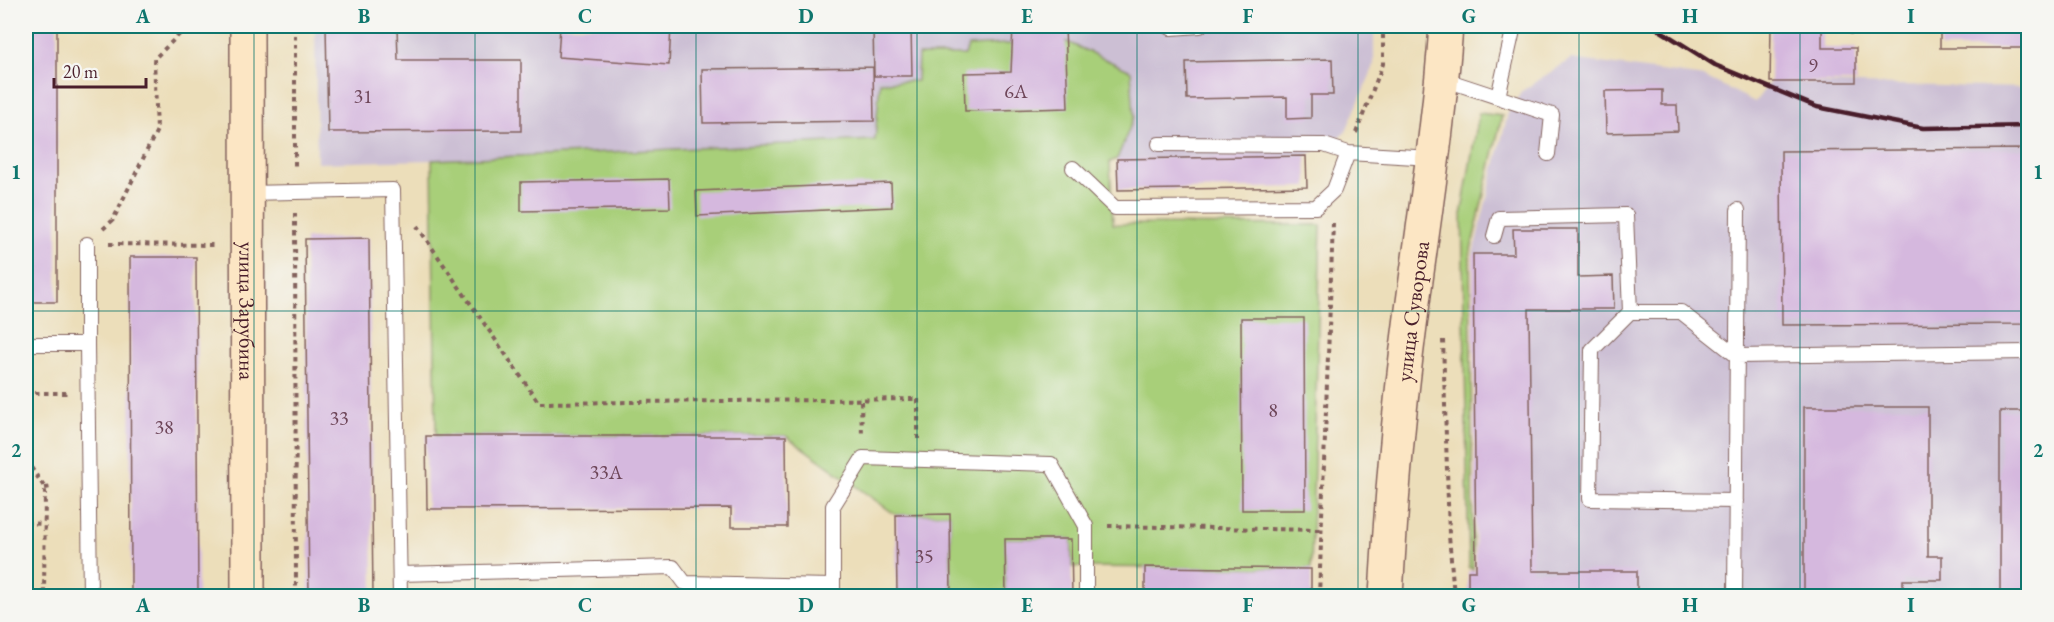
<svg xmlns="http://www.w3.org/2000/svg" width="2054" height="622" font-family="'EB Garamond',serif">
<style>
.industrial{fill:#ccbfd4}
.green{fill:#a8cf79;stroke:#797752;stroke-width:1.5}
.building{fill:#d5b8de}
.lines{fill:none;stroke-linecap:round;stroke-linejoin:round}
.lane-casing{stroke:#83625d;stroke-width:16}
.secondary-casing{stroke:#83625d;stroke-width:36}
.path{stroke:#83625d;stroke-width:4;stroke-dasharray:4.5 4.5;stroke-linecap:butt}
.lane{stroke:#fff;stroke-width:14}
.secondary{stroke:#fce6c4;stroke-width:33}
.rail{stroke:#4a1f2b;stroke-width:4.5}
.grid{fill:none;stroke:#0f766e;stroke-width:1.5;stroke-opacity:0.55}
.labels{text-anchor:middle;stroke-width:5;stroke-linejoin:round;paint-order:stroke}
.number-label{font-size:20px;fill:#6d4558}
.street-label{font-size:22px;fill:#4a1f2b;stroke:#f6f6f2}
.neatline{fill:none;stroke:#0f766e;stroke-width:2}
.grid-label{font-size:20px;text-anchor:middle;font-weight:bold;fill:#0f766e}
</style>
<rect width="100%" height="100%" fill="#f6f6f2"/>
<filter id="ink" filterUnits="userSpaceOnUse"><feTurbulence type="fractalNoise" baseFrequency=".0167" numOctaves="2"/><feDisplacementMap in="SourceGraphic" scale="12" xChannelSelector="R" yChannelSelector="G"/><feConvolveMatrix kernelMatrix="1 2 1 2 8 2 1 2 1" color-interpolation-filters="sRGB"/></filter>
<filter id="wash" filterUnits="userSpaceOnUse"><feTurbulence type="fractalNoise" baseFrequency=".008" numOctaves="4" result="noise"/><feDisplacementMap in="SourceGraphic" scale="24" xChannelSelector="R" yChannelSelector="G"/><feGaussianBlur stdDeviation="1.35" result="paint"/><feColorMatrix in="noise" values="0 0 0 0 0 0 0 0 0 0 0 0 0 0 0 0 0 1.4 0 .05"/><feComposite in="paint" operator="in"/></filter>
<g filter="url(#wash)">
<rect width="100%" height="100%" fill="#ecdeba"/>
<path class="industrial" d="M315,26H1374V66L1345,133L1306,156L1117,159L1134,117L965,55H918L917,81L880,83L875,140L432,160L317,163Z
M1571,59L1705,77L1755,102L1770,82L2028,88V596H1468L1476,571L1473,254L1508,113L1522,91Z"/>
<path class="green" d="M1065,41L1131,71L1134,117L1117,159L1110,162L1113,224L1321,225L1311,569L1072,567L1071,539H1006V596H951L950,514L896,515L786,436H436L432,160L875,140L880,82L917,81L918,55H965L968,46Z
M1479,113L1502,116L1470,254L1473,569L1469,568L1462,210Z"/>
<g id="blocks">
<path class="building" d="M26,26H57V302H26Z
M326,26H397L398,60H521V131L328,132Z
M560,26H671L669,65L558,57Z
M873,26H911L912,76H874Z
M1013,26H1065L1068,108L965,111L964,73L1011,72Z
M1771,26H1822V48H1856V82H1770Z
M1940,26H2028V48H1940Z
M1332,59L1333,95H1311V118L1287,119V97L1187,99L1186,62Z
M873,67L874,121L703,123L702,69Z
M1662,90V105H1677L1678,131L1606,133L1605,91Z
M2028,149V324L1782,325L1781,151Z
M1306,156L1307,187L1118,190L1117,159Z
M669,179L670,208L521,211V182Z
M891,183L892,207L697,216L696,191Z
M1513,229H1578V277L1613,276L1614,309H1529L1532,571H1637V597H1468V571H1476L1473,254H1514Z
M369,238L373,597H309L305,239Z
M130,257H196L198,597H131Z
M1241,318H1304L1305,510H1242Z
M1804,407H1928V556H1942V580H1903V597H1804Z
M2000,411H2028V597H2000Z
M426,436H786L787,527H731V508L427,509Z
M950,514L951,597H897L896,515Z
M1005,539H1071L1072,597H1006Z
M1145,567L1311,569V597H1145Z"/>
</g>
</g>
<g filter="url(#ink)">
<use href="#blocks" fill-opacity="0" stroke="#83625d" stroke-width="1.5"/>
<g class="lines">
<g class="lane-casing">
<path id="lane" d="M1168,26L1171,28L1200,26
M1853,27L1854,26
M1443,79L1552,115L1548,154
M1498,97L1514,26
M1159,144L1324,145L1348,153
M1073,168L1115,208L1316,207L1334,190L1348,153L1432,158
M247,193L393,190L400,596
M1494,236L1499,218L1626,215L1630,312H1681L1737,356L2028,352
M87,244V344
M1630,312L1592,350L1590,499L1736,501
M26,344H87L90,596
M400,574L673,567L685,583L833,586
M833,596V506L863,458L1051,464L1086,526V596
M1735,596L1738,210"/>
</g>
<g class="secondary-casing">
<g id="secondary">
<path id="s1" d="M247,26L248,596"/>
<path id="s2" d="M1386,596C1390,525 1395,454 1403,383C1416,264 1438,145 1446,26"/>
</g>
</g>
<path class="path" d="M295,26V170
M1356,133L1383,64V26
M295,213L296,596
M417,226L539,403L918,399V439
M103,229L113,220L157,130L154,59L188,26
M109,244L213,245
M1443,340L1449,535L1454,596
M26,393H67
M861,401L862,436
M26,460L45,488L44,596
M45,488L52,487
M26,523L44,524
M1108,526L1320,530
M1319,596L1333,223"/>
<use href="#lane" class="lane"/>
<use href="#secondary" class="secondary"/>
<path class="rail" d="M1653,26L1715,65L1817,107L1923,128L2028,126"/>
</g>
</g>
<path class="grid" d="M254,26V596M475,26V596M696,26V596M917,26V596M1137,26V596M1358,26V596M1579,26V596M1800,26V596M26,311H2028"/>
<g class="labels">
<g class="number-label">
<text x="1813" y="72">9</text>
<text x="1016" y="98">6А</text>
<text x="363" y="103">31</text>
<text x="1273" y="417">8</text>
<text x="339" y="425">33</text>
<text x="164" y="434">38</text>
<text x="606" y="479">33А</text>
<text x="924" y="563">35</text>
</g>
<g class="street-label">
<text dy="8" stroke="none"><textPath href="#s1" startOffset="285">улица Зарубина</textPath></text>
<text dy="8" stroke="none"><textPath href="#s2" startOffset="286">улица Суворова</textPath></text>
</g>
</g>
<rect width="2054" height="622" fill="none" stroke="#f6f6f2" stroke-width="66"/>
<path d="M54 78v9h92v-9" fill="none" stroke="#4a1f2b" stroke-width="3"/>
<text x="63" y="78" font-size="18" fill="#4a1f2b" stroke="#f6f6f2" stroke-width="4.5" paint-order="stroke">20 m</text>
<rect x="33" y="33" width="1988" height="556" class="neatline"/>
<g class="grid-label">
<text x="143" y="23">A</text>
<text x="364" y="23">B</text>
<text x="585" y="23">C</text>
<text x="806" y="23">D</text>
<text x="1027" y="23">E</text>
<text x="1248" y="23">F</text>
<text x="1469" y="23">G</text>
<text x="1690" y="23">H</text>
<text x="1911" y="23">I</text>
<text x="16" y="179">1</text>
<text x="2038" y="179">1</text>
<text x="16" y="457">2</text>
<text x="2038" y="457">2</text>
<text x="143" y="612">A</text>
<text x="364" y="612">B</text>
<text x="585" y="612">C</text>
<text x="806" y="612">D</text>
<text x="1027" y="612">E</text>
<text x="1248" y="612">F</text>
<text x="1469" y="612">G</text>
<text x="1690" y="612">H</text>
<text x="1911" y="612">I</text>
</g>
</svg>
